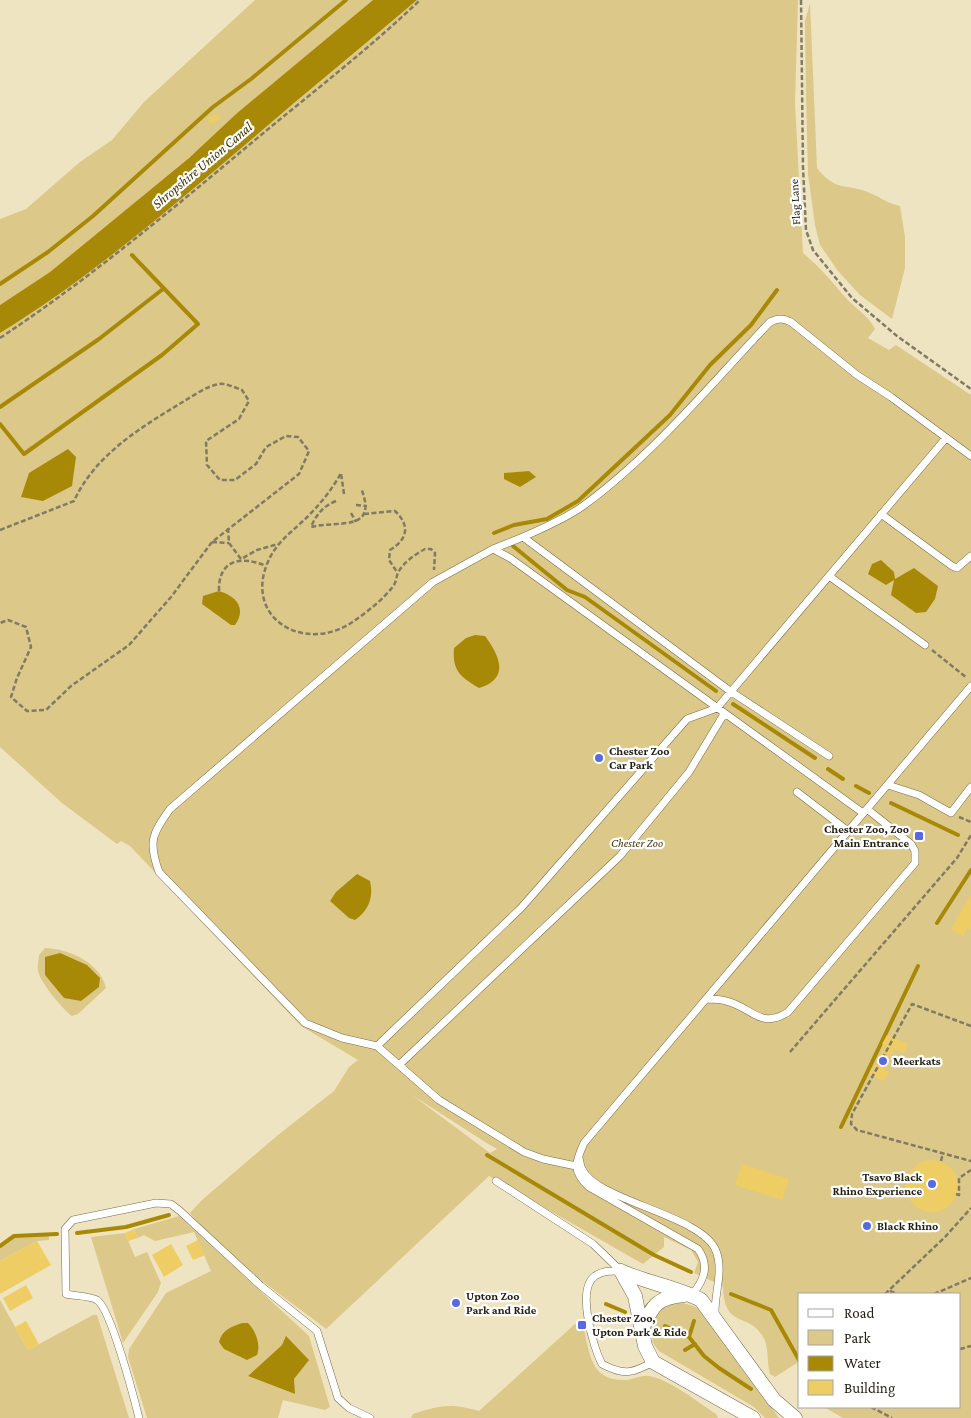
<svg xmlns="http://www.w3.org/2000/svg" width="971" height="1418" font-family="'Crimson Pro',serif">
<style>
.green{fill:#dcc888;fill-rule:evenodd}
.water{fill:#a88907}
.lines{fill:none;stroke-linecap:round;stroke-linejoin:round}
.stream{stroke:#a88907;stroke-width:4}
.building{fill:#eece64}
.lane-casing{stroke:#766c4d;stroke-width:8}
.street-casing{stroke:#766c4d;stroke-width:15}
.path{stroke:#827a63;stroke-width:2.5;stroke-dasharray:5 2.5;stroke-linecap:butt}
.lane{stroke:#fff;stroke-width:7}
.street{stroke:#fff;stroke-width:14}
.poi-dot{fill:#576ae1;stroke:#fff;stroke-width:2}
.labels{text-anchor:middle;stroke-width:4.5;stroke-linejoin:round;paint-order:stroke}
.street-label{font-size:12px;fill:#231f12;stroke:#fff}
.poi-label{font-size:12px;font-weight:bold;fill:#231f12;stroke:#fff;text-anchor:start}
.park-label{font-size:12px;font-style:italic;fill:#46390b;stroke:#fff}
.water-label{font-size:14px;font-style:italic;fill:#433607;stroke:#fff}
</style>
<rect width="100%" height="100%" fill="#efe4c1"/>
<path class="green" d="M255,0H373L236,114L189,158L50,272L0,305V219L26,209L80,162L112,140L144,102Z
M417,0H798L795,103L803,253C820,267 832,282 846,298C856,309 869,316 875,329L868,338L889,350L896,345L971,395V1418H843L824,1407H960V1294H800V1361L775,1377L770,1374C766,1360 770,1347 762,1335C747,1312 724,1329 723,1286L694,1273L698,1262L691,1250L664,1237V1247L643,1264L489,1176L326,1329C281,1294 225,1258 190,1213L202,1200L278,1135L334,1091L349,1067L358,1060L301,1026L130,846L121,841L117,844L62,803L0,747V333C90,278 172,207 252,139C306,92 362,47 417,0ZM412,1095L485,1142L497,1149L490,1153Z
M810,3L817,168C837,194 848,182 872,194C884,199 886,203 900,206L905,237V268L892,319L860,295L838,271L820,245L815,225L808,174L806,96L805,21Z
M45,948C69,949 100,962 106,988L78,1014L72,1016C63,1010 40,982 38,971C37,966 39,960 39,955Z
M179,1216L309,1336L330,1407L325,1410L283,1400L278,1418H147L128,1357L129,1349L166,1293L211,1271L194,1232L155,1241L144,1235L138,1238L134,1229ZM282,1345L293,1379L295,1394L248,1376Z
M125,1233L135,1257L147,1252L161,1283L158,1292L123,1343L91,1237Z
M49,1235V1240L37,1241L0,1261V1246L14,1236Z
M0,1300L28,1350L93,1315H97L129,1418H0Z
M680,1302L696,1307L703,1313L779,1418H765L754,1407L659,1351L653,1343L651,1324C658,1311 665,1305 680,1302Z
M575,1324L584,1330C590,1356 592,1381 625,1380C633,1380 641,1375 648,1376C668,1378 699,1403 716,1414L718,1418H411L413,1414C441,1405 451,1403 479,1411Z"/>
<path class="water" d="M373,0H417C362,47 306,92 252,139C172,207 90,278 0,333V305L50,272L189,158L236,114Z
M68,449L76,457L72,486L43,501L21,497L29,473Z
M529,471L536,477L520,487L504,479V473Z
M881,560L894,572L895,579L914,568L938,586L935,599L926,612L916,613L891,595L894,580L886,585L868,574L872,564Z
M219,591C236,596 247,608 235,625H231L202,604L203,596Z
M475,635L485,636C500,656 510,679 479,688C461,677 452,671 454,648L466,638Z
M357,874L370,881C374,898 368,911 355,920L349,918L330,901L336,892Z
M60,953L87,965L100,978L99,987L81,1001L64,998L45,975V957Z
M242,1323H248C256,1331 261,1345 257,1355L247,1360L224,1349L219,1342C222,1330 231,1327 242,1323Z
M286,1336L309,1360L294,1379L295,1394L248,1376L282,1345Z"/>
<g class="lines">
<path class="stream" d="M0,284L48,252L93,216L213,107L251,79L346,0
M0,407L99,339L163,289
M0,424L24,454L162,355L198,324L132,255
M494,533L514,525L547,519L578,501L670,415L710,365L751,325L777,290
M513,546L567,590L585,597L716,691
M733,704L815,758
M828,769L843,779
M856,786L869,793
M891,803L958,835
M937,923L971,870
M841,1127L918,966
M487,1155L654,1255L691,1272
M77,1233L126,1227L169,1215
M0,1246L14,1236L57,1234
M731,1294L771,1310L799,1360
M606,1304L625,1312
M665,1326L689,1337L704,1356L719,1368L751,1389
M689,1337L694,1321
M685,1350L695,1344"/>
</g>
<path class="building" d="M217,113L220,119L211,124L207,118Z
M971,895V930L967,928L963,936L951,929Z
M887,1035L908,1044L904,1053L894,1049L883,1068L889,1072L883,1081L870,1074L886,1046L882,1044Z
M906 1186a26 26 0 1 1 52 0a26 26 0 1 1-52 0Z
M742,1164L789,1179L782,1200L735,1185Z
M134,1229L138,1238L128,1241L125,1233Z
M198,1240L205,1255L193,1260L186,1246Z
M37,1241L51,1265L0,1294V1261Z
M171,1244L183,1265L164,1277L152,1255Z
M26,1285L33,1298L10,1311L3,1298Z
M26,1321L39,1344L28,1350L15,1327Z"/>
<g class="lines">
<g class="lane-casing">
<path id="lane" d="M881,514L952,566L957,568L971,556
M523,537C543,528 565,519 583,506C653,455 711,384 770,322C778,318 783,318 791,322L857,375L891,397L971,456
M493,549L523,537L730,691L829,756
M829,576L925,645
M888,785L919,795L951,813L971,787
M797,792L848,831
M706,999C713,999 720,999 726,1001C752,1007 760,1030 788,1012L915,863V851L911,844L867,809
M377,1046L521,908L687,719L717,708L946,438
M399,1065L620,856L689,772L724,714
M579,1158C580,1161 580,1166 582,1169C596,1201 703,1215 716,1251C724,1271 714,1295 715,1315
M576,1166L543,1159L524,1152L439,1100L377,1046L342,1038L305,1023L159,872C148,842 152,834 170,809L433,582L493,549L510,558L863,813
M496,1181L593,1244L621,1271
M621,1271C612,1271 603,1270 595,1276C576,1289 593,1347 602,1364C624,1376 633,1373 653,1362
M692,1295C704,1280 710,1266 698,1249L589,1187C572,1171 575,1163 584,1143L971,686
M139,1418C134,1398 111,1309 97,1300C90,1296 75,1296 66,1294L65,1229L73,1220L156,1203L171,1204L180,1211L261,1286L317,1331L338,1398L349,1408L370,1418"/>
</g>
<g class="street-casing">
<path id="street" d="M621,1271C647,1283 676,1287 701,1300L774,1400L795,1418
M621,1271L635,1296L645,1346L653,1362L753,1418
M642,1329C652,1306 657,1297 684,1295"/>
</g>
<path class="path" d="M801,0L803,167L806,230L813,250L852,298L897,336L971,389
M0,338C92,277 176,206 261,135C314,91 370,48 420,0
M344,494L341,473C332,490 317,508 303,521C288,535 275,544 267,564C245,619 304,653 351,623C366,613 384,599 394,585C397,580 396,575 399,571C404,562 416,554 425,549H431L435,553L434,570
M336,501C323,506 316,515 311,527C338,520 379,533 361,488
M356,505L367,506
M351,513L356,522
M364,514L395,511C411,526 407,540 390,550L389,560L397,572
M228,528L229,543L241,559L257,550L278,544
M0,530L74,501C95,455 140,428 181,403C193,396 206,386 220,384C226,383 236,388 242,390L249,401L239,419L206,441L207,465L220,480H235L256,464L266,447L286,436L298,437L309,451L299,474L212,542L171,597L129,645L71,686L46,710L27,711L11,697L17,678L31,647L26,627L8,620L0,623
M212,542L229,543
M219,591C218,560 241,555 266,566
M932,650L967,678
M959,817L971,822
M971,1026L912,1004L852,1114L851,1124L857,1130L971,1161
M790,1052L957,858L971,835
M941,1161L943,1153
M956,1194L959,1195V1178L971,1170
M890,1291L897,1294
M885,1294L945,1237L971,1208
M934,1294L971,1278
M960,1349L971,1346
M871,1407L892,1418"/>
<use href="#lane" class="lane"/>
<use href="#street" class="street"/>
</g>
<g class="poi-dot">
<circle cx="599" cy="758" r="5"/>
<rect x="914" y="831" width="10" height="10" rx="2.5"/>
<circle cx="883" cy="1061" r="5"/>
<circle cx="932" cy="1184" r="5"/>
<circle cx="867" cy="1226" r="5"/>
<circle cx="456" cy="1303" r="5"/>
<rect x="577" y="1320" width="10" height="10" rx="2.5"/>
</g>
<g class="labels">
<g class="street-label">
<text transform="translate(795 202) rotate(-93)" y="4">Flag Lane</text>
</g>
<g class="poi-label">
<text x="609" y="755">Chester Zoo<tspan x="609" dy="14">Car Park</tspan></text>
<text x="909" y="833" text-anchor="end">Chester Zoo, Zoo<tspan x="909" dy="14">Main Entrance</tspan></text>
<text x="893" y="1065">Meerkats</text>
<text x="922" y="1181" text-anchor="end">Tsavo Black<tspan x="922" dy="14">Rhino Experience</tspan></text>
<text x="877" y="1230">Black Rhino</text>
<text x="466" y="1300">Upton Zoo<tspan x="466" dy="14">Park and Ride</tspan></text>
<text x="592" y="1322">Chester Zoo,<tspan x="592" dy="14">Upton Park &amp; Ride</tspan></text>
</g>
<g class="park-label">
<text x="637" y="847">Chester Zoo</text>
</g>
<g class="water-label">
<text transform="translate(202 165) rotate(-40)" y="5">Shropshire Union Canal</text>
</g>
</g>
<rect x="798" y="1293" width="162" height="115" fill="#ffffff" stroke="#a7a5a0"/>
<rect x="808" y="1309" width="25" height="8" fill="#ffffff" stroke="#a7a5a0"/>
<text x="844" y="1318" font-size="15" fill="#231f12">Road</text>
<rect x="808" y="1330" width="25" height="15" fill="#dcc888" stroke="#a7a5a0"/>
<text x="844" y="1343" font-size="15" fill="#231f12">Park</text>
<rect x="808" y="1356" width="25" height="15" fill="#a88907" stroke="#a7a5a0"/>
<text x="844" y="1368" font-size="15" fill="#231f12">Water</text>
<rect x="808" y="1380" width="25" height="15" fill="#eece64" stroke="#a7a5a0"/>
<text x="844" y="1393" font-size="15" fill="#231f12">Building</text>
</svg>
